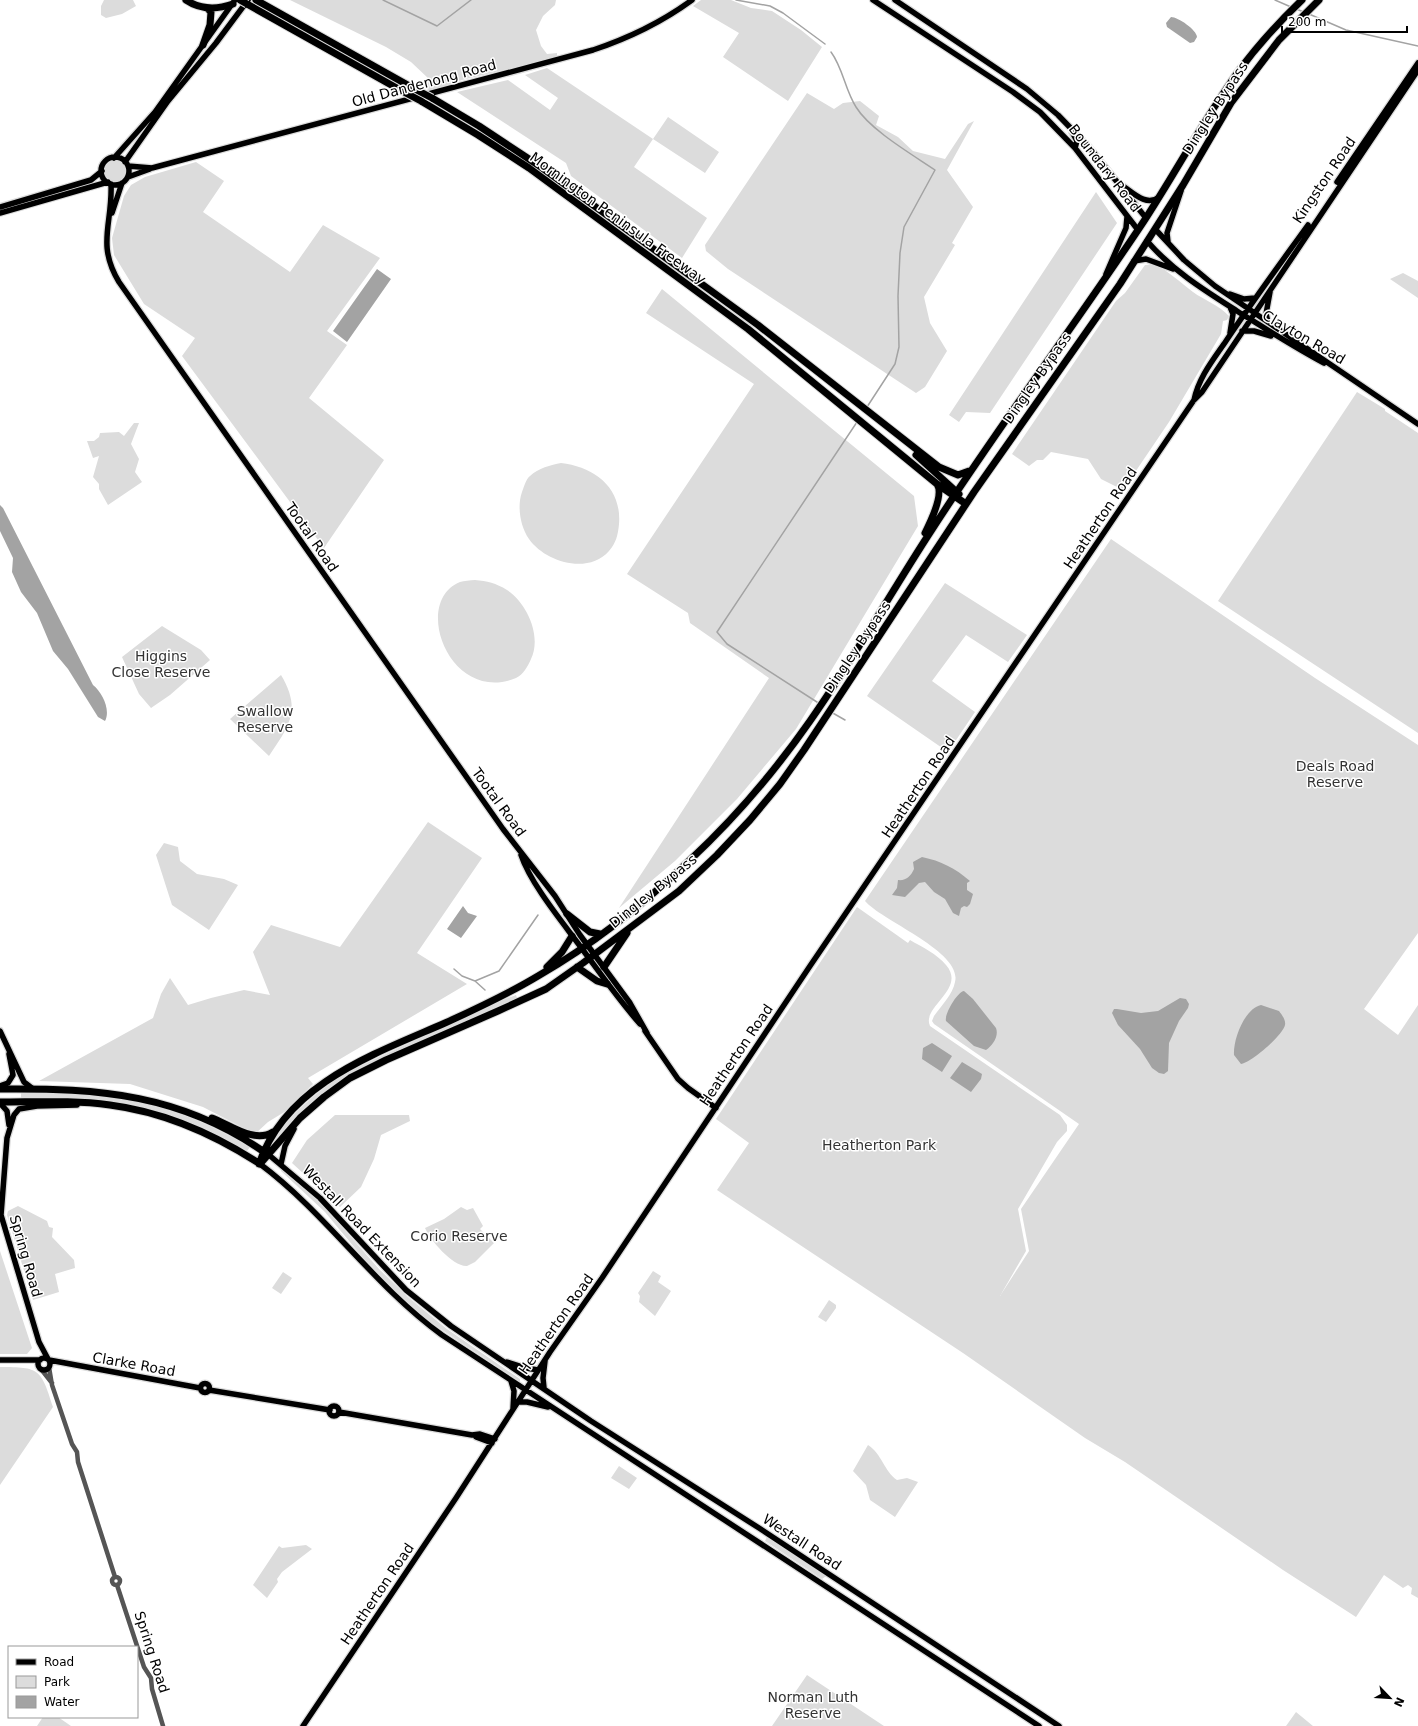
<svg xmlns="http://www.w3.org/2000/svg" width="1418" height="1726" font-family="'DejaVu Sans',sans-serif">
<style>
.green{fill:#dcdcdc}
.water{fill:#a3a3a3}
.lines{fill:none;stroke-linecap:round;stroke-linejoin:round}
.stream{stroke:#a3a3a3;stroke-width:1.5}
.major-casing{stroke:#dbdbdb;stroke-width:8}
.highway-casing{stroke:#dbdbdb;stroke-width:9}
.minor{stroke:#555;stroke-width:4.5}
.major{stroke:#000;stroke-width:5.5}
.highway{stroke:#000;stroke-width:7}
.highway-bridge-casing{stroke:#dbdbdb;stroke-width:9;stroke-linecap:butt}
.highway-bridge{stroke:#000;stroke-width:7}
.labels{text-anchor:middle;stroke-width:3;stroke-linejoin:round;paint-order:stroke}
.street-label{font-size:14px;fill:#000;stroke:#fff}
.park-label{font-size:14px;fill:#333;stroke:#fff}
</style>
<rect width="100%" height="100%" fill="#fff"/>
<path class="green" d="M104,0H133L136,6L122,14L106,18L101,15V6Z
M290,0H556L555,5L543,16L536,30L541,46L547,54L557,53V57L462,80L430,91L425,88L429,79L411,62L386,47Z
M701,0H731L751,8L772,11L801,30L822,47L788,101L723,57L739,33L693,6Z
M547,68L653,139L668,117L719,152L705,173L653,139L634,167L707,218L682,258L571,176L566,163L457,92L508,80L550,110L558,98L525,75Z
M807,93L834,109L843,103L860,101L879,116L876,125L898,137L913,151L945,159L968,124L974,121L947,170L973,207L952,243L955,245L924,297L930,323L947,351L925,387L916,393L728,269L706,251L705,245Z
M104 171a11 11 0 1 1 22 0a11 11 0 1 1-22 0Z
M196,162L224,181L203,212L290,272L323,225L380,258L327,331L347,345L309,398L384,460L324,548L182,356L195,338L144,304L114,255L112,238L124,196L131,185L145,177Z
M1096,192L1117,223L990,413L966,412L959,422L949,415Z
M1155,264C1169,272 1180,282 1193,292C1204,300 1219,305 1229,316L1227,320L1223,321L1221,334L1169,422L1123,490L1101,479L1088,459L1051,452L1043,460H1037L1029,466L1012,454L1116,301L1125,293L1145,265Z
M1403,273L1418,281V298L1390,279Z
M662,289L914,496L918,526L796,729L737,799L675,861L619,908L769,678L690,623L688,613L627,574L754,384L646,313Z
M1357,392L1385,409V411L1418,433V733L1218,601Z
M134,423H139L131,444L139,459L135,472L142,482L108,505L99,489V484L93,477L99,456L93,458L87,441H94L99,437L100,433L119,432L124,436Z
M561,463C594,467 622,487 619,524C618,535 616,543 609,551C588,575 545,562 529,539C520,526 517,506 522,492C524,487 526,479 530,476C538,468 551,465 561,463Z
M1111,539L1315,678L1418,745V933L1364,1009L1398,1035L1418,1005V1598L1411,1594L1412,1588L1408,1585L1403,1588L1384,1575L1356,1617L1283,1570L1125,1462L1085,1438L963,1353L717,1190L749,1143L716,1119L857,907L908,943L910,940C922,947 937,954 946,965C967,989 921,1007 930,1026L1060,1115L1067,1125V1131L1057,1142L1018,1209L1026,1251L1000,1296L1029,1251L1021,1209L1079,1124L934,1024L932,1021L934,1016C941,1006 953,994 955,982C963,952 882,921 865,901Z
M475,580C487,581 496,583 507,590C527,603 542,636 531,659C528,666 523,675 516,678C450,705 411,602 460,582C464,581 470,580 475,580Z
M945,583L1027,635L1008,662L966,635L932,681L975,712L948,752L867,696Z
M162,626L201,650L210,660L170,695L151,708L139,694L122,657Z
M281,675C302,710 289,726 269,756L230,719Z
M428,822L482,858L417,953L467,984L308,1078L313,1084L286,1111L268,1122L255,1134L203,1107L130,1084L39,1081L153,1018L161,994L170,978L188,1005L211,998L244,990L270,995L253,952L271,925L340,947Z
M164,843L178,847L180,861L197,874L224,879L238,885L209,930L172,905L156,855Z
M516,995L517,998L508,1002L350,1075L312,1102L288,1126L273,1145L270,1143C291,1114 316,1092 345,1073L497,1002Z
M21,1091C108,1091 174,1102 250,1147L247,1151L198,1126L155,1111L21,1100Z
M335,1115H409L410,1121L381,1135L374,1159L361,1187L340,1207L292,1163L307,1140Z
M283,1169L320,1202L380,1270L408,1297L447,1329L520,1379V1382L421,1316L373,1270L325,1212L281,1171Z
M18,1206L47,1221L49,1227L53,1228L52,1237L74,1260L75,1268L55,1274L59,1292L33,1300L7,1215L8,1211Z
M461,1207L467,1210L473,1208L483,1226L480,1229L494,1243L475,1262L467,1266C453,1267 430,1240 425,1228L444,1219Z
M0,1251L32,1348L27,1354H0Z
M653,1271L661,1276L658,1282L671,1291L655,1316L639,1302L640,1296L638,1293Z
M283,1272L292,1278L281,1294L272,1288Z
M829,1300L836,1305V1308L826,1322L818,1317Z
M0,1367C40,1367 41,1369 53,1407L0,1485Z
M868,1445C882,1454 884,1471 897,1480L907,1478L918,1482L895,1517L870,1500L866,1485L853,1471Z
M619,1466L637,1478L629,1489L611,1478Z
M767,1537L824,1574L826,1576L822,1579L765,1541Z
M306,1545L312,1549L282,1572L277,1579L278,1582L267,1598L253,1585L279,1546L282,1548Z
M807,1675L884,1726H772Z
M1296,1712L1313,1726H1286Z
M43,1717H58L71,1726H37Z"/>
<path class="water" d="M1171,17C1178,17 1197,30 1197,37L1194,42L1190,43L1167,27L1166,23Z
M377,269L391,279L347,342L333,331Z
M0,505L3,508L93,685C102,692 111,710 105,721L98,717L68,669L53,651L37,613L21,592L12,572L13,558L0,531Z
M922,857C941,861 955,868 970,881L967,883V890L973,894L970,904L967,907L964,906L961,908L959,916L953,913L945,899L934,892L925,882L919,883L905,897L892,895L897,888L898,880C906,881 911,876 914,869L913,862Z
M463,906L468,913L477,916L461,938L447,929Z
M964,991L973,999L996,1028C999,1036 993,1045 986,1050L974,1046L946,1021C944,1015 957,992 964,991Z
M1180,998L1186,999L1189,1004L1188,1008L1179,1021L1169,1043L1168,1071L1164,1074L1159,1073L1152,1068L1140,1049L1118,1025L1112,1013L1114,1009H1117L1141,1013L1158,1011Z
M1261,1005L1279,1011C1282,1015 1286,1020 1285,1025C1283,1035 1251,1063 1241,1064L1234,1055C1233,1040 1244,1009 1261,1005Z
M932,1043L952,1056L942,1072L922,1059L923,1048Z
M962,1062L982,1074L981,1079L971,1092L950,1078Z"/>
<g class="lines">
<path class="stream" d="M383,0L437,26L471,0
M736,0L770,6L783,13L825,44
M1275,0L1291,7
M1296,9L1304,12
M1309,14L1346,30L1418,46
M831,52C843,68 845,90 856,107C870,130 913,155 935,170L904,227L900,253L898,296L899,347L895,364L867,407
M820,704L727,644L717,632L857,422
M831,712L845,720
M454,969L462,976L475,981
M485,990L475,981L499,971L538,915"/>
<g class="major-casing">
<path id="major" d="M873,0L1013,92L1040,112L1075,148L1138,230
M895,0L1027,89L1058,115L1089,147L1146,218
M1072,132L1077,141L1075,148
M101 171a14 14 0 1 1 28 0a14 14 0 1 1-28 0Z
M114,158L155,112L235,0
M125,162L168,101L216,43L248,0
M128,166L152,168L593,50C629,38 662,22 692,0
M128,177L150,169
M1337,182L1418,63
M111,184C113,223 96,244 119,282L503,829L555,896L580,935L630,1003L647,1033
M1123,186C1133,193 1147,207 1159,197
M0,207L91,180L102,171
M0,213L108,182
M112,213L122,183
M1155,229L1184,260L1215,286L1418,424
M1147,241C1173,271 1204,290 1237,311C1266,329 1294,347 1324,363
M1168,242L1167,233L1181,191
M1134,261L1146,259L1173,269
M1106,274L1126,228L1127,217
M1230,294L1244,299L1255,298
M1268,322L1266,314L1270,292
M1242,331H1254L1271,336
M1230,333L1233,314L1230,307
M1194,400C1199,377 1213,360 1226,341C1252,302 1280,264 1308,225
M521,855C530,882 559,918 577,942C598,970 617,998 640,1024
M0,1031L24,1082L33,1089
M645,1031L678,1079L688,1088L716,1108
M0,1086L8,1083L13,1075L9,1054
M0,1103L7,1111L9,1125
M269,1155L320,1198L406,1290L451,1326L591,1421L759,1528L1059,1726
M260,1164C327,1214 374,1286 442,1335L1039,1726
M281,1164L285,1146L294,1129
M38 1364a6 6 0 1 1 12 0a6 6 0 1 1-12 0Z
M48,1359L39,1342L1,1215L7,1138L14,1115L19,1109L37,1106L77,1105
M0,1360H40
M49,1360L200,1388
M507,1362L526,1368L538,1370
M511,1381L514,1391L513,1409
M200.5 1388a4.5 4.5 0 1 1 9 0a4.5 4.5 0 1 1-9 0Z
M544,1388L543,1378L545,1361
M209,1390L330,1410
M518,1402H527L548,1407
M329 1411a5 5 0 1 1 10 0a5 5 0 1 1-10 0Z
M339,1412L472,1435L480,1434L495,1439
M476,1437L492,1443
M303,1726L456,1498L550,1352L602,1278L810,966L1194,400L1202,392L1418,70"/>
</g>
<g class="highway-casing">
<path id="highway" d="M186,0C201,10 216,10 233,4
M256,0L413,88
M247,4L402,91
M203,45L210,25L211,12L207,8
M432,98L479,126L538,165L758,325L939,467L958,475L969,471
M421,101L478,135L529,168L748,329L937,484L966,504
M916,455L959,494
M925,533C930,523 944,494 937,484
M567,914L590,932L600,934
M547,967L562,952L572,936
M577,967L597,981L607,984
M604,967L627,933
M0,1089C100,1088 182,1094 267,1154
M0,1102C37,1102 74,1100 110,1105C164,1112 214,1134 260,1164L300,1118L324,1097L350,1078L386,1060L498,1011L546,989L583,963L679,891L717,855L750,820L780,784L804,750L974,492L1120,284L1183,185L1231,103L1279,40L1319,0
M212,1118C229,1124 254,1144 273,1132
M259,1164C286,1084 374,1054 445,1023C476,1009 508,994 538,976C592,945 644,904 690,860C735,818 775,771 810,721C853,660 890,594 931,531C999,426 1075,325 1144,221C1176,172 1204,119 1238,72C1257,46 1279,22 1302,0"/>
</g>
<path class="minor" d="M49,1367L52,1385L72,1444L77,1452L78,1462L115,1577
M41,1369L52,1383
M112 1581a4 4 0 1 1 8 0a4 4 0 1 1-8 0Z
M117,1585L144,1667L151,1678L152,1689L163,1726"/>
<use href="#major" class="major"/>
<use href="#highway" class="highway"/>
<g class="highway-bridge-casing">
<path id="highway-bridge" d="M240,0L247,4
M413,88L432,98
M402,91L421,101"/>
</g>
<use href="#highway-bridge" class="highway-bridge"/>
</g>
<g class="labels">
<g class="street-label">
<text transform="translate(424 83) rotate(-15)" y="5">Old Dandenong Road</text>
<text transform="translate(1215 108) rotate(-57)" y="5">Dingley Bypass</text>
<text transform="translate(1105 168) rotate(52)" y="5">Boundary Road</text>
<text transform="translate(1324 180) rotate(-56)" y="5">Kingston Road</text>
<text transform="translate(618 218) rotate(36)" y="5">Mornington Peninsula Freeway</text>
<text transform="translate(1304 337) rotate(30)" y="5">Clayton Road</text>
<text transform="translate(1037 378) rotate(-55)" y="5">Dingley Bypass</text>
<text transform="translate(1100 518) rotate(-56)" y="5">Heatherton Road</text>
<text transform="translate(312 537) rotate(55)" y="5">Tootal Road</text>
<text transform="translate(857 647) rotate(-56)" y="5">Dingley Bypass</text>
<text transform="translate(918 787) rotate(-56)" y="5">Heatherton Road</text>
<text transform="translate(499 802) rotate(54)" y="5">Tootal Road</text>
<text transform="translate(653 891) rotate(-39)" y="5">Dingley Bypass</text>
<text transform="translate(736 1055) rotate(-56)" y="5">Heatherton Road</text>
<text transform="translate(362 1226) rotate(46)" y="5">Westall Road Extension</text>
<text transform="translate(26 1256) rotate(74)" y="5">Spring Road</text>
<text transform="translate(556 1324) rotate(-55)" y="5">Heatherton Road</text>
<text transform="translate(134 1364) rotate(10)" y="5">Clarke Road</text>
<text transform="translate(802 1542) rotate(33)" y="5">Westall Road</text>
<text transform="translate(377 1594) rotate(-56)" y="5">Heatherton Road</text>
<text transform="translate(152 1652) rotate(72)" y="5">Spring Road</text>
</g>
<g class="park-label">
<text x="161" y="661">Higgins<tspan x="161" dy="16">Close Reserve</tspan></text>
<text x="265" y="716">Swallow<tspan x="265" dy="16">Reserve</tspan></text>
<text x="1335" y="771">Deals Road<tspan x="1335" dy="16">Reserve</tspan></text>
<text x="879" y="1150">Heatherton Park</text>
<text x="459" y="1241">Corio Reserve</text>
<text x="813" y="1702">Norman Luth<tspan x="813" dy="16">Reserve</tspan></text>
</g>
</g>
<rect x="8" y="1646" width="130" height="72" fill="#ffffff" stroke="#999999"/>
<rect x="16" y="1659" width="20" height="6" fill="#000000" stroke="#999999"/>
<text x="44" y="1666" font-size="12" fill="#000000">Road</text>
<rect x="16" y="1676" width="20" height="12" fill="#dcdcdc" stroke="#999999"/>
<text x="44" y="1686" font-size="12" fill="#000000">Park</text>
<rect x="16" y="1696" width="20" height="12" fill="#a3a3a3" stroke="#999999"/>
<text x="44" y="1706" font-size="12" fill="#000000">Water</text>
<g transform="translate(1390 1698) rotate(115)" stroke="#ffffff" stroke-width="3" paint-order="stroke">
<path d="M0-3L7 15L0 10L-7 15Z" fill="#000000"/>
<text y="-6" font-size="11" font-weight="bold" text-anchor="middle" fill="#000000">N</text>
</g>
<path d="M1282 26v6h125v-6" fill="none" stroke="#000000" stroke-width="2"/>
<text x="1288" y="26" font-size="12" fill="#000000" stroke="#ffffff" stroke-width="3" paint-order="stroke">200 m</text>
</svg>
